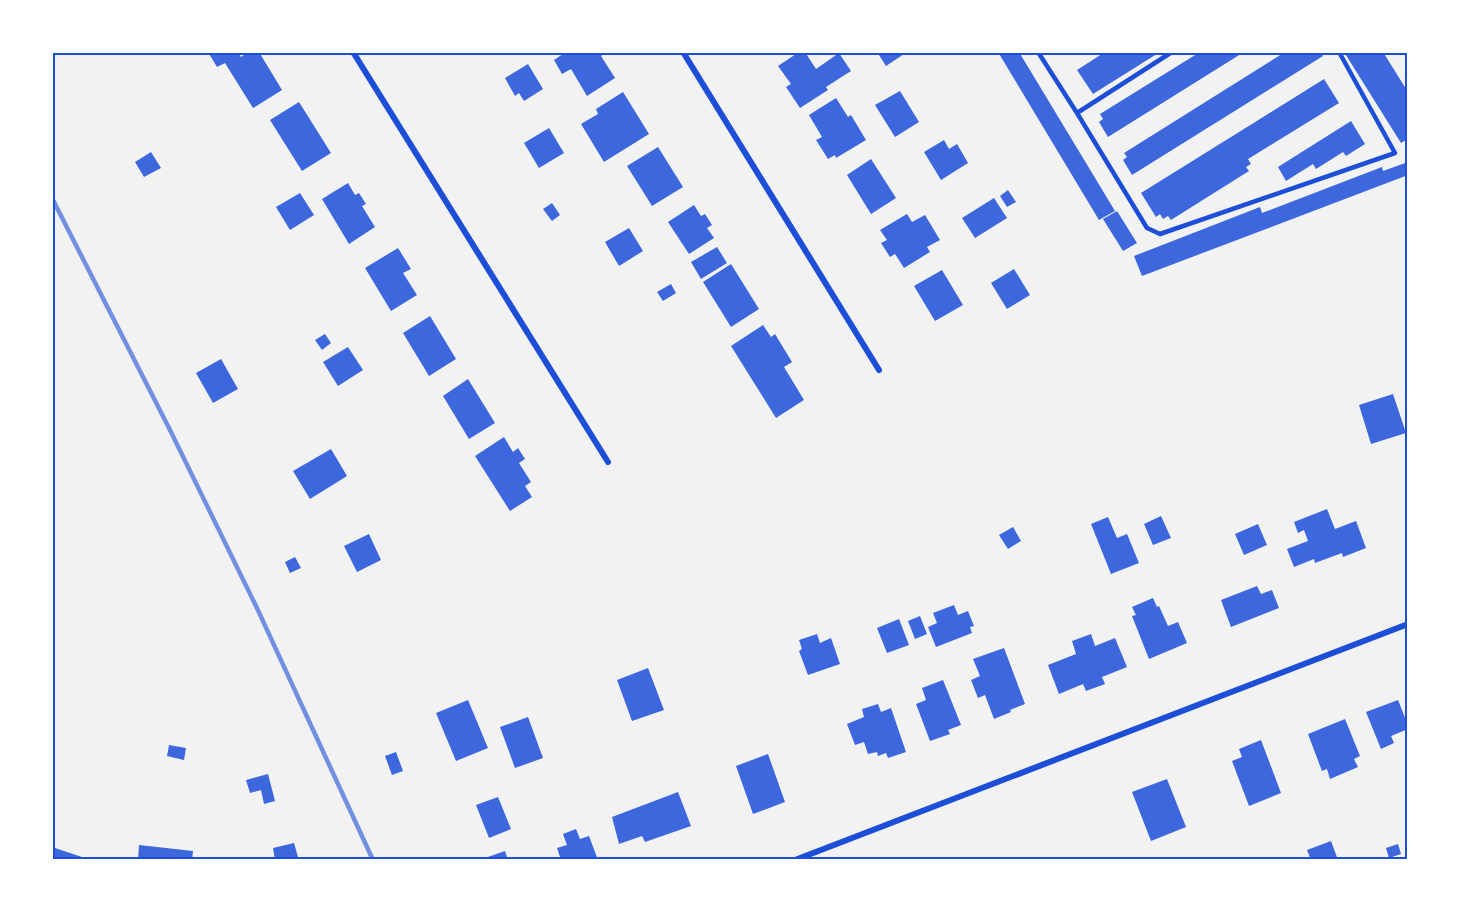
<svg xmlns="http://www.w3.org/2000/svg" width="1460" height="912" font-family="'DejaVu Sans',sans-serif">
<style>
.building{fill:#3d67dc}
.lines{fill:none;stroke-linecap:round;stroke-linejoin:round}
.service{stroke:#1d4ed8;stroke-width:4.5}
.minor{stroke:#1d4ed8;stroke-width:6}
.rail{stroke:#7290e2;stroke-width:4.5}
.neatline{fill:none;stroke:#1d4ed8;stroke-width:2}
</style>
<rect width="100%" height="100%" fill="#f2f2f2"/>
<path class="building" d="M208,52H238L241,57L248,52H259L282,90L253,108L225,63L217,67Z
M566,52H606L601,56L615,78L587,96L571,69L562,74L554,60Z
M799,52H805L816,69L839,53L851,71L826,87L828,90L800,108L786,87L791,84L778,66Z
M877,52H907L886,66Z
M998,52H1019L1115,211L1099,220Z
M1105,52H1160L1093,94L1077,70Z
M1200,52H1244L1108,137L1099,122L1103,119L1100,114Z
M1285,52H1321L1323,56L1132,175L1123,160L1127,157L1124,153Z
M1344,52H1383L1408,92V139L1401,143Z
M528,64L543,89L524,101L519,93L515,96L505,78Z
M1324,79L1339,103L1248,159L1251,164L1246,167L1249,171L1171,220L1168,216L1163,219L1160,214L1156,217L1141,193Z
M900,91L919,122L895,137L875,105Z
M623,92L649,134L604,162L581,124L598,114L596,109Z
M836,98L848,117L851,115L866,140L836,158L835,155L828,159L816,140L822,137L809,115Z
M299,102L331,153L302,171L270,120Z
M1351,121L1365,144L1346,156L1343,152L1316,169L1313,164L1286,181L1278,167Z
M549,128L564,153L539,168L524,143Z
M944,140L949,149L957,144L968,163L941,180L924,152Z
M658,147L683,187L652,206L627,166Z
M151,152L161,168L144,177L135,162Z
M871,159L896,198L871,214L847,175Z
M1408,162V175L1142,276L1134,256L1260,207L1262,213L1382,167L1383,171Z
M348,183L355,195L359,193L366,204L362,206L375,227L349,244L322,199Z
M1008,190L1016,202L1007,207L1000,196Z
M300,193L314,215L290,230L276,207Z
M994,198L1007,218L975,238L962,218Z
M552,203L560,215L552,221L543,209Z
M694,205L701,216L705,214L712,225L707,228L714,238L689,254L668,222Z
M1117,211L1137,243L1123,251L1103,219Z
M907,214L912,222L925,215L940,240L927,247L930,252L904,268L895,254L890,257L881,243L887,240L880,230Z
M629,228L643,251L619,266L605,242Z
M717,247L727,263L701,279L691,262Z
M398,248L411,269L403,273L417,295L391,311L365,268Z
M731,264L759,309L731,327L703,282Z
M1014,269L1030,295L1007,309L991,283Z
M942,270L963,305L935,321L914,286Z
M671,284L676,293L663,301L657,292Z
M430,316L456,359L429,376L403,333Z
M763,325L771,337L775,334L792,362L784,367L804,400L776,418L731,346Z
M325,334L331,343L322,350L315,340Z
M348,347L363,370L338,386L323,362Z
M221,359L238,389L213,403L196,373Z
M468,379L495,423L469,439L443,396Z
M1393,394L1406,433L1371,444L1359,405Z
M504,437L513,452L518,448L525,459L519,463L531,482L525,486L532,497L510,511L475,456Z
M331,449L347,476L310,499L293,471Z
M1327,509L1335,529L1356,521L1366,548L1343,557L1342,553L1315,563L1314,559L1294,567L1287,549L1308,541L1304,530L1298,533L1294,522Z
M1161,516L1171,538L1153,545L1144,524Z
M1108,517L1117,538L1127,534L1139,563L1111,574L1091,524Z
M1258,524L1267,545L1244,555L1235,534Z
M1013,527L1021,541L1008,549L999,535Z
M369,534L381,560L357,572L344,546Z
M295,557L301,568L290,573L285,562Z
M1257,586L1261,594L1272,590L1279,608L1231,627L1221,600Z
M1153,598L1157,607L1159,606L1168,626L1178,622L1187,643L1149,659L1132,616L1136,615L1132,607Z
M954,605L958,615L968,611L974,626L970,627L972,633L936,647L928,627L937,623L933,613Z
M920,616L927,634L915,639L908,621Z
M899,619L909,645L887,653L877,628Z
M817,634L820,643L831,638L840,664L808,675L799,651L802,649L799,640Z
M1091,634L1095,646L1115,638L1127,667L1102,677L1105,684L1086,691L1083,684L1059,694L1048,665L1076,654L1072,641Z
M1004,648L1025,704L1010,710L1011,712L994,719L985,695L978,698L971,680L980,676L973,659Z
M648,668L664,710L632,721L617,680Z
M943,680L961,725L948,730L950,734L930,741L916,704L926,700L922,688Z
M468,700L488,748L456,761L436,713Z
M1398,700L1408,725V729L1391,736L1394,743L1381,749L1366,712Z
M878,704L881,712L891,708L906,752L888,758L886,753L878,756L877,752L868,754L864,742L855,745L847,724L864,717L862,709Z
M528,717L543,758L515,768L500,727Z
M1345,719L1360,756L1354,759L1358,767L1330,779L1327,769L1322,771L1308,734Z
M1261,740L1281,793L1249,806L1232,761L1242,757L1239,749Z
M169,745L186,748L184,760L167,756Z
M396,752L403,771L392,775L385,756Z
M768,754L785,802L753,814L736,766Z
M268,774L275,801L264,804L261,790L250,793L246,780Z
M1167,779L1186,827L1151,841L1132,792Z
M678,792L691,826L645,842L642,836L619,844L612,817Z
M498,797L511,829L489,838L476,805Z
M576,829L580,839L589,836L598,860H561L557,848L567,845L563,834Z
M1331,841L1338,860H1311L1307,850Z
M294,843L298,857L288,860H275L273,848Z
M1398,844L1401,854L1389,858L1386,848Z
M139,845L193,851L192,860H138Z
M52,847L88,859V860H52Z
M505,851L508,860H482V859Z"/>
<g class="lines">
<path class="service" d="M1038,52L1077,113L1147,228L1160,234L1395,153L1339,52
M1077,113L1172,52"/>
<path class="minor" d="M353,52L608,462
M683,52L879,370
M795,860L1408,624"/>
<path class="rail" d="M52,198L170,430L256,606L373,860"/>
</g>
<rect width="1460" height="912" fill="none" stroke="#ffffff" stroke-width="108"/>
<rect x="54" y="54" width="1352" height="804" class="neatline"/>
</svg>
